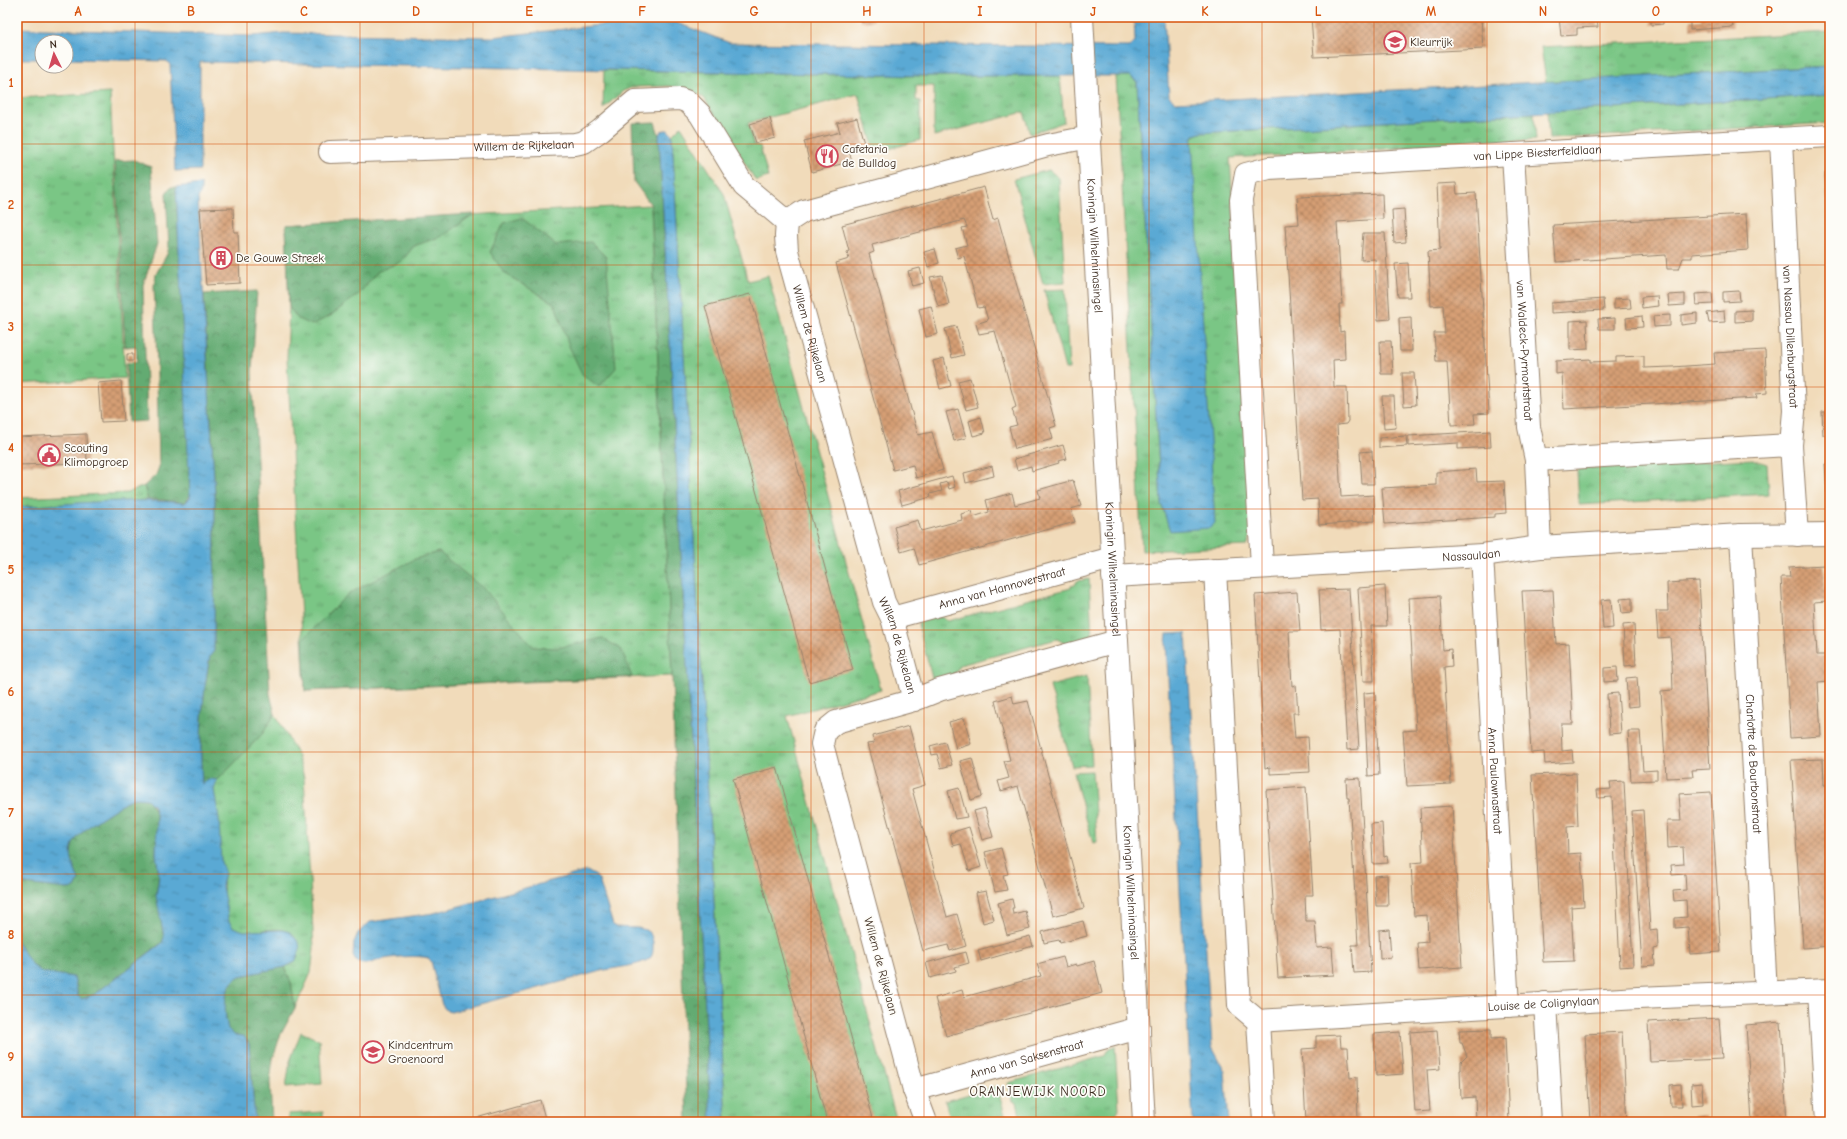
<svg xmlns="http://www.w3.org/2000/svg" width="1847" height="1139" font-family="'Comic Neue',sans-serif">
<style>
.grass{fill:url(#grass-tufts);stroke:#5a7852}
.forest{fill:url(#forest-crowns);stroke:#4f6a48}
.water{fill:url(#water-ripples);stroke:#4a6a79}
.building{fill:url(#building-cross-hatch)}
.lines{fill:none;stroke-linecap:round;stroke-linejoin:round}
.minor-casing{stroke:#96826c;stroke-width:24}
.minor{stroke:#fff;stroke-width:22}
.grid{fill:none;stroke:#d7540e;stroke-width:1;stroke-opacity:0.55}
.labels{text-anchor:middle;stroke-width:3.5;stroke-linejoin:round;paint-order:stroke}
.poi-label{font-size:12px;fill:#3b2a1e;stroke:#fdfcf7;text-anchor:start}
.street-label{font-size:12px;fill:#3b2a1e;stroke:#fdfcf7}
.neighbourhood-label{font-size:13px;letter-spacing:1px;fill:#3b2a1e;stroke:#fdfcf7}
.neatline{fill:none;stroke:#d7540e;stroke-width:1.5}
.grid-label{font-size:13px;text-anchor:middle;font-weight:bold;fill:#d7540e}
</style>
<defs>
<pattern id="grass-tufts" width="24" height="20" patternUnits="userSpaceOnUse"><rect width="24" height="20" fill="#7ac685"/><path d="M3 7l-1-3M5 7V3M7 7l1-3M15 17l-1-3M17 17v-4M19 17l1-3" fill="none" stroke="#65a16c"/></pattern>
<pattern id="forest-crowns" width="20" height="18" patternUnits="userSpaceOnUse"><rect width="20" height="18" fill="#63ab72"/><path d="M2 6a3 3 0 1 1 6 0M12 15a3 3 0 1 1 6 0" fill="none" stroke="#538b5d"/></pattern>
<pattern id="water-ripples" width="26" height="14" patternUnits="userSpaceOnUse"><rect width="26" height="14" fill="#5aa9d4"/><path d="M2 4q2-2 4 0t4 0M15 11q2-2 4 0t4 0" fill="none" stroke="#4c8aab"/></pattern>
<pattern id="building-cross-hatch" width="8" height="8" patternUnits="userSpaceOnUse"><rect width="8" height="8" fill="#d69f75"/><path d="M0 0l8 8M0 8l8-8" fill="none" stroke="#af825f"/></pattern>
</defs>
<rect width="100%" height="100%" fill="#fdfcf7"/>
<filter id="ink" filterUnits="userSpaceOnUse"><feTurbulence type="fractalNoise" baseFrequency=".025" numOctaves="2"/><feDisplacementMap in="SourceGraphic" scale="8" xChannelSelector="R" yChannelSelector="G"/><feConvolveMatrix kernelMatrix="1 2 1 2 8 2 1 2 1" color-interpolation-filters="sRGB"/></filter>
<filter id="wash" filterUnits="userSpaceOnUse"><feTurbulence type="fractalNoise" baseFrequency=".012" numOctaves="4" result="noise"/><feDisplacementMap in="SourceGraphic" scale="16" xChannelSelector="R" yChannelSelector="G"/><feGaussianBlur stdDeviation="0.9" result="paint"/><feColorMatrix in="noise" values="0 0 0 0 0 0 0 0 0 0 0 0 0 0 0 0 0 1.4 0 .05"/><feComposite in="paint" operator="in"/></filter>
<g filter="url(#wash)">
<rect width="100%" height="100%" fill="#f1dbba"/>
<path class="grass" d="M1830,32V66L1546,82L1541,47Z
M604,70L926,76H1060L1064,122L1030,134L1024,112L934,136V86H916V100L920,101V140L875,153L858,94L748,123L754,145L760,146L768,177L756,181L704,98L696,93L683,88L669,86L633,87L623,91L603,109Z
M1116,76H1130L1137,82L1161,503L1192,140L1194,135L1200,133L1534,113L1536,140L1230,158L1253,530L1247,546L1142,551Z
M110,93L125,378L17,384V98Z
M1830,95V123L1549,139L1547,112Z
M681,126L724,194L748,281L768,276L881,690L787,716L897,1122H726L672,135Z
M1049,170L1059,178L1065,282L1043,284L1014,179Z
M651,205L672,676L305,691L287,358L289,307L286,225Z
M1065,289L1069,369H1065L1044,290Z
M1753,459L1767,464L1769,494L1579,505L1577,470L1588,468Z
M144,486L148,500L17,507V498L127,493Z
M1089,579L1092,637L1070,646L1057,639L960,665L953,677L939,680L932,678L918,624L920,621L936,614L948,621L1071,588V586L1075,585L1077,581Z
M1087,676L1092,765L1072,766L1050,686Z
M275,714L297,754L304,777L314,948L311,973L295,1008L291,983L285,967C291,965 296,961 298,955C302,944 294,932 282,930C267,926 243,939 231,925C218,909 227,880 221,862L214,790L217,780L263,733Z
M1092,771L1097,842L1093,843L1073,772Z
M301,1032L319,1040L322,1084L286,1087L290,1061Z
M1115,1046L1119,1109L1112,1120L1106,1122H1078L1074,1120L1065,1122H1019L1020,1115L1017,1103L1013,1101L1008,1083L1104,1056L1109,1048Z
M997,1086L1007,1122H951L945,1101Z
M323,1112V1122H289L288,1114Z"/>
<path class="forest" d="M655,122L659,135L711,1122H687L672,676L651,205L634,182L632,123Z
M134,160L151,167L157,244L143,285L147,421L129,422L126,363L137,362L136,346L125,347L115,161Z
M171,187H176L191,494L185,503L163,500H148L144,486L156,475L159,467L156,331L154,286L156,274L167,254L169,247L166,193Z
M474,214L442,236L414,246L402,261L377,272L359,294L330,316L312,325L298,319L289,307L286,225Z
M522,218L556,245L591,242L606,257L616,368L599,387L582,374L569,346L555,304L504,273L490,252L504,223Z
M257,291L252,372L270,694L275,714L263,733L226,772L217,780L202,784C199,742 202,698 210,656L214,651L215,495L204,294Z
M439,552L486,591L533,647L557,648L602,638L621,649L632,677L305,691L303,639L348,594L415,559Z
M135,798L147,799L150,802L157,817L156,854L159,876L157,888L164,941L95,994L82,999L78,996L74,977L41,972L32,965L17,941V883L67,889L75,888L79,880C75,870 69,858 72,847C75,831 115,810 129,800Z
M285,967L291,983L295,1008L280,1036L273,1059L270,1081L272,1122H255L249,1044L248,1041L234,1035L228,1030C224,1012 222,985 240,976Z"/>
<path class="water" d="M1134,17H1164L1169,96L1176,102L1830,66V95L1200,133L1194,135L1192,140L1215,523L1210,528L1170,531L1161,503L1137,82L1130,76H926L200,62V170L175,171L170,65L167,61L66,59V42H42V59H17V28L252,36L284,33L493,37L664,18L730,43L1130,47L1135,41Z
M665,130H668L672,135L726,1122H711L659,135L661,131Z
M201,184V192L198,198L215,495L214,651L210,656C202,698 199,741 202,784L210,779L217,780L214,790L219,818L221,862L225,873L222,886L229,921L233,927L244,931L282,930L290,932L299,943L300,950L295,962L285,967L240,976C222,985 224,1012 228,1029L234,1035L244,1036L249,1044L255,1122H17V941L32,965L41,972L74,977L78,996L82,999L95,994L162,943L164,937L156,896L159,876L156,854L157,817L153,805L147,799L135,798L129,800C115,810 75,831 72,847C69,858 75,870 79,880L75,888L67,889L17,883V507C73,504 129,497 185,503L190,498L176,187Z
M1186,633L1212,1047L1225,1071L1229,1122H1193L1166,643L1167,634Z
M587,871L596,876L599,880L613,925L617,927C635,929 655,923 653,949C653,955 651,959 645,961C637,966 612,968 601,971C551,985 501,998 451,1012L447,1011L442,1005L431,961L428,958C419,955 393,957 384,959C372,961 362,971 353,956L354,942L358,933L370,922L434,913Z"/>
<g id="blocks">
<path class="building" d="M860,17H873L874,21L861,22Z
M1311,17H1481L1483,49L1314,57Z
M1559,17H1597L1598,27L1577,28V35L1561,36Z
M1651,17H1663V24L1651,25Z
M1701,17H1734V20H1732L1733,27L1690,30V20H1701Z
M770,118L775,138L756,143L750,124Z
M857,118L865,147L849,151L852,161L812,172L804,141L840,132L837,123Z
M1825,173H1830V225H1829Z
M1456,183L1457,194L1476,193L1489,413L1474,414L1475,424L1451,425L1447,361H1436L1434,333H1445L1443,305L1431,306L1428,251L1440,250L1437,184Z
M984,187L993,220L998,218L1056,426L1050,428L1053,439L1015,449L1009,427L1017,425L1012,409L1016,407L995,331L979,334L976,324L988,320L984,307L978,308L964,256L958,258L955,248L967,245L962,228L967,227L964,220L872,245L874,252L869,254L918,435L932,432L943,470L916,478L913,465L893,470L836,263L849,259L847,252L849,251L842,225Z
M1382,194L1383,219L1337,222L1342,304H1339L1340,332L1344,331L1345,359L1333,360L1334,387H1347L1348,421L1346,424L1337,425L1341,497L1374,495L1375,521L1319,525L1318,499L1302,500L1285,225L1299,224L1297,197Z
M233,208L234,232H238L240,283L206,285L200,209Z
M1404,209L1406,242L1394,243L1392,210Z
M1746,214L1748,250L1692,254V258H1683L1679,269H1667L1666,255L1556,262L1553,225Z
M1363,233H1385L1390,319L1378,320L1375,259L1361,260Z
M935,249L939,263L928,267L924,252Z
M1408,263L1410,297H1398L1395,264Z
M920,268L924,283L912,286L908,271Z
M942,275L949,304L938,307L930,277Z
M1739,291L1740,301L1723,302V292Z
M1712,293L1713,304L1696,305L1695,294Z
M750,294L853,670L809,682L705,306Z
M1685,294V305L1669,306L1668,295Z
M1657,296L1658,306L1642,308L1641,297Z
M1630,298L1631,308L1614,309V299Z
M1603,299L1604,310L1551,313V303Z
M931,306L938,334L926,337L919,309Z
M1752,310V321L1735,322V311Z
M1724,311L1725,322L1709,323L1707,313Z
M1697,313V323L1681,325V315Z
M1670,315V326L1654,327L1653,316Z
M1642,316L1643,327L1627,328L1626,318Z
M1411,317L1412,351H1400L1399,318Z
M1615,318V329H1599L1598,319Z
M1587,320L1588,349L1570,350V321Z
M956,326L964,355L952,358L945,329Z
M1380,341H1391L1393,374H1381Z
M1765,350L1767,393L1756,394L1757,398L1564,409L1562,373L1556,374V361L1590,359V362L1616,361V357L1644,356V368L1672,367L1715,364L1714,353Z
M127,354H133V361H127Z
M944,358L951,386L940,389L933,361Z
M1402,373H1414L1416,405L1404,406Z
M970,378L978,407L966,410L958,381Z
M121,381L124,421L101,422L98,383Z
M1382,396H1394L1396,428L1384,429Z
M958,409L966,438L954,441L946,412Z
M1822,412H1830V435H1823Z
M981,417L985,433L973,436L969,421Z
M1490,431L1491,447L1458,449V443L1408,446V436Z
M86,434L87,463L17,465V437Z
M1406,436L1407,446L1379,448V438Z
M1063,445L1067,459L1058,461L1059,463L1032,471L1031,466L1017,470L1014,459Z
M1372,451L1374,484H1362L1360,452Z
M1825,464H1830V495H1827Z
M992,466L994,476L966,483L964,473Z
M1476,469L1477,482L1504,481L1506,513L1495,514V517L1385,524L1382,488L1436,485V472Z
M952,476L955,487L949,489L947,482L940,484L942,491L930,494L931,497L902,505L898,491Z
M1073,480L1081,506L1071,509L1075,522L919,565L914,548L901,552L894,527L918,520L921,531L962,520L961,514L971,511L973,517L989,512L986,500L1012,493L1015,505L1040,498L1038,490Z
M1824,565L1826,601L1814,602L1817,655H1829L1830,681L1818,682L1821,736L1790,738L1781,577H1790L1789,567Z
M1699,581L1710,769L1692,770L1693,777L1666,778L1661,691L1673,690L1672,663L1670,637L1658,638L1656,611H1668L1667,583Z
M1385,586L1387,626H1371L1374,681H1363L1358,588Z
M1349,589L1359,749L1347,750L1340,629L1321,630L1319,590Z
M1553,590L1556,644L1569,643L1573,724H1561L1562,751L1572,750L1573,762L1545,764L1544,752L1531,753L1522,591Z
M1297,592L1300,631H1289L1292,686L1296,685L1298,713H1293L1295,738L1308,737L1310,772L1270,774V767L1265,768L1255,595Z
M1440,596L1443,650L1451,649L1452,666L1444,667L1451,784L1407,786L1403,731L1416,730L1409,598Z
M1632,598V612L1622,613L1620,599Z
M1611,599L1613,628L1603,629L1601,600Z
M1634,624L1636,665L1625,666L1623,625Z
M1617,667L1618,681L1604,682V668Z
M1637,677L1639,706L1628,707L1626,678Z
M1375,692L1379,775L1368,776L1364,693Z
M1618,693L1621,733L1609,734L1607,694Z
M1012,696L1014,704L1028,701L1084,908L1053,916L1018,786L1001,791L998,781L1009,778L1004,761L1010,760L995,701Z
M964,718L971,744L956,749L949,722Z
M909,726L925,785L912,789L947,917L957,914L966,946L950,951L948,945L923,951L867,744L874,743L873,736Z
M1628,731H1640L1643,771L1657,770V780L1631,781Z
M945,742L952,765L941,768L937,754L932,755L930,746Z
M972,758L982,796L971,800L960,761Z
M1823,759L1824,785H1830V813H1826L1827,838H1830V946L1803,948L1791,760Z
M777,767L839,992L874,1122H827L795,1004L733,779Z
M1576,773L1578,826L1567,827L1568,854L1581,853L1584,906L1571,907L1574,961L1543,962L1532,775Z
M1360,778L1371,972L1354,973L1352,945H1358L1349,798H1347L1346,779Z
M1624,781L1633,966L1620,967L1612,797L1598,798L1597,790L1611,789L1610,782Z
M1306,787L1313,895H1305L1306,921H1315L1317,948L1332,947L1334,975L1278,978L1266,790Z
M959,788L967,817L955,819L948,791Z
M1711,792L1721,952L1690,954L1688,927L1675,928V918L1687,917L1686,900L1674,901L1673,891L1686,890L1685,874L1672,875L1671,865L1684,864L1683,847L1668,848L1667,821H1681L1679,794Z
M1452,806L1462,967L1419,970L1417,943L1428,942L1427,915L1414,916L1411,863L1423,862L1420,808Z
M985,808L993,837L982,840L974,811Z
M1643,810L1650,930L1657,929L1658,948L1654,949L1655,965L1642,966L1632,811Z
M1382,823L1384,857L1387,856L1388,863L1373,864L1371,824Z
M969,827L981,867L969,871L961,844L953,846L950,833Z
M1001,848L1008,874L1003,875L1007,890L995,892L985,852Z
M1387,875L1388,906H1376L1374,876Z
M986,891L994,920L983,923L976,893Z
M1012,899L1014,908H1012L1013,914L1025,911L1030,929L1007,935L998,903Z
M1083,921L1087,936L1060,943L1059,940L1044,943L1042,932Z
M1389,929L1391,958L1380,959L1379,930Z
M1030,936L1033,946L981,961L978,950Z
M966,952L969,963L955,967L956,971L930,978L926,963Z
M1063,957L1066,967L1076,964L1077,966L1094,961L1102,993L946,1036L935,998L962,990L964,997L1041,976L1037,964Z
M1719,1018L1722,1059L1650,1062L1648,1022Z
M1781,1022L1787,1122H1752L1746,1025Z
M1491,1029V1039L1505,1038L1509,1122H1476L1475,1097L1461,1098L1460,1070H1461V1062L1467,1056L1462,1043H1460L1459,1030Z
M1437,1030L1440,1069L1427,1070L1430,1111L1415,1112L1410,1032Z
M1400,1032L1403,1074L1376,1076L1374,1034Z
M1622,1032L1627,1122H1590L1585,1034Z
M1340,1035L1341,1047H1348L1350,1078L1357,1077L1358,1122H1306L1302,1049L1316,1048V1036Z
M1702,1083L1703,1104L1692,1105L1691,1084Z
M1681,1084L1682,1106H1671L1670,1085Z
M540,1100L546,1122H462Z
M1705,1116V1122H1693V1117Z
M1672,1118H1684V1122H1672Z"/>
</g>
</g>
<g filter="url(#ink)">
<use href="#blocks" fill-opacity="0" stroke="#96826c" stroke-width="1"/>
<g class="lines">
<g class="minor-casing">
<g id="minor">
<path id="s1" d="M1082,17L1144,1122"/>
<path id="s2" d="M1781,139L1794,411L1791,445L1797,535"/>
<path id="s3" d="M330,152L575,144L584,142L601,130L635,101L680,99L688,102L700,114L744,186L787,222"/>
<path id="s4" d="M1513,154L1529,427L1536,460L1540,547"/>
<path id="s5" d="M787,222L786,236L787,251L884,602L892,618L914,700"/>
<path d="M787,222L804,211L1048,145L1090,137"/>
<path d="M1536,460L1791,445"/>
<path id="s6" d="M1741,535L1766,992"/>
<path id="s7" d="M1482,555L1508,1006"/>
<path id="s8" d="M1262,566L1241,200L1246,174L1269,168L1830,136"/>
<path d="M1215,570L1239,1005L1258,1021L1264,1122"/>
<path id="s9" d="M1113,576L1482,555L1540,547L1741,535L1830,534"/>
<path id="s10" d="M892,618L1112,558"/>
<path d="M1819,991L1827,1122"/>
<path d="M1545,1003L1552,1122"/>
<path id="s11" d="M1258,1021L1638,998L1830,990"/>
<path id="s12" d="M914,1090L1139,1028"/>
<path d="M926,1122L914,1090L822,744L825,731L836,722L914,700L939,690L1117,641"/>
</g>
</g>
<use href="#minor" class="minor"/>
</g>
</g>
<path class="grid" d="M135,17V1122M247,17V1122M360,17V1122M473,17V1122M585,17V1122M698,17V1122M811,17V1122M924,17V1122M1036,17V1122M1149,17V1122M1262,17V1122M1374,17V1122M1487,17V1122M1600,17V1122M1712,17V1122M17,144H1830M17,265H1830M17,387H1830M17,509H1830M17,630H1830M17,752H1830M17,874H1830M17,995H1830"/>
<defs>
<g id="school-ring" transform="scale(1.15)"><circle r="9.5" fill="#fdfcf7" stroke="#d1495b" stroke-width="1.5"/><path d="M0-5L7-2L0 1L-7-2ZM-4 1L0 2.5L4 1V4Q0 6-4 4Z" fill="#d1495b"/></g>
<g id="restaurant-ring" transform="scale(1.15)"><circle r="9.5" fill="#fdfcf7" stroke="#d1495b" stroke-width="1.5"/><path d="M-5-6h1v4h1v-4h1v4h1v-4h1v5L-1.5 .5V6h-2V.5L-5-1ZM5-6V6H3V1.5H1.5Q1.5-4 5-6Z" fill="#d1495b"/></g>
<g id="building-ring" transform="scale(1.15)"><circle r="9.5" fill="#fdfcf7" stroke="#d1495b" stroke-width="1.5"/><path d="M-4-6H4V6H1V3H-1V6H-4ZM-2.5-4.3h1.7v1.8h-1.7ZM.8-4.3h1.7v1.8H.8ZM-2.5-1h1.7V.8h-1.7ZM.8-1h1.7V.8H.8Z" fill="#d1495b"/></g>
<g id="civic-ring" transform="scale(1.15)"><circle r="9.5" fill="#fdfcf7" stroke="#d1495b" stroke-width="1.5"/><path d="M-.6-6.5H3V-4.5H.6V-3L4-1V1h2V6H-6V1h2V-1L-.6-3ZM-1.2 2.5V6h2.4V2.5Z" fill="#d1495b"/></g>
</defs>
<g fill-rule="evenodd">
<use href="#school-ring" x="1395" y="42"/>
<use href="#restaurant-ring" x="827" y="156"/>
<use href="#building-ring" x="221" y="258"/>
<use href="#civic-ring" x="49" y="455"/>
<use href="#school-ring" x="373" y="1052"/>
</g>
<g class="labels">
<g class="poi-label">
<text x="1410" y="46">Kleurrijk</text>
<text x="842" y="153">Cafetaria<tspan x="842" dy="14">de Bulldog</tspan></text>
<text x="236" y="262">De Gouwe Streek</text>
<text x="64" y="452">Scouting<tspan x="64" dy="14">Klimopgroep</tspan></text>
<text x="388" y="1049">Kindcentrum<tspan x="388" dy="14">Groenoord</tspan></text>
</g>
<g class="street-label">
<text dy="4" stroke="none"><textPath href="#s3" startOffset="194">Willem de Rijkelaan</textPath></text>
<text dy="4" stroke="none"><textPath href="#s8" startOffset="686">van Lippe Biesterfeldlaan</textPath></text>
<text dy="4" stroke="none"><textPath href="#s1" startOffset="229">Koningin Wilhelminasingel</textPath></text>
<text dy="4" stroke="none"><textPath href="#s5" startOffset="115">Willem de Rijkelaan</textPath></text>
<text dy="4" stroke="none"><textPath href="#s2" startOffset="198">van Nassau Dillenburgstraat</textPath></text>
<text dy="4" stroke="none"><textPath href="#s4" startOffset="197">van Waldeck-Pyrmontstraat</textPath></text>
<text dy="4" stroke="none"><textPath href="#s9" startOffset="359">Nassaulaan</textPath></text>
<text dy="4" stroke="none"><textPath href="#s1" startOffset="553">Koningin Wilhelminasingel</textPath></text>
<text dy="4" stroke="none"><textPath href="#s10" startOffset="114">Anna van Hannoverstraat</textPath></text>
<text dy="4" stroke="none"><textPath href="#s5" startOffset="439">Willem de Rijkelaan</textPath></text>
<text dy="4" stroke="none"><textPath href="#s6" startOffset="229">Charlotte de Bourbonstraat</textPath></text>
<text dy="4" stroke="none"><textPath href="#s7" startOffset="226">Anna Paulownastraat</textPath></text>
<text dy="4" stroke="none"><textPath href="#s1" startOffset="877">Koningin Wilhelminasingel</textPath></text>
<text transform="translate(881 966) rotate(75)" y="4">Willem de Rijkelaan</text>
<text dy="4" stroke="none"><textPath href="#s11" startOffset="286">Louise de Colignylaan</textPath></text>
<text dy="4" stroke="none"><textPath href="#s12" startOffset="117">Anna van Saksenstraat</textPath></text>
</g>
<g class="neighbourhood-label">
<text x="1038" y="1096">ORANJEWIJK NOORD</text>
</g>
</g>
<rect width="1847" height="1139" fill="none" stroke="#fdfcf7" stroke-width="44"/>
<g transform="translate(54 54) rotate(355)"><circle r="19" fill="#fdfcf7" stroke="#afa8a0"/>
<path d="M0-3L7 15L0 10L-7 15Z" fill="#d1495b"/>
<text y="-6" font-size="11" font-weight="bold" text-anchor="middle" fill="#3b2a1e">N</text>
</g>
<rect x="22" y="22" width="1803" height="1095" class="neatline"/>
<g class="grid-label">
<text x="78" y="16">A</text>
<text x="191" y="16">B</text>
<text x="304" y="16">C</text>
<text x="416" y="16">D</text>
<text x="529" y="16">E</text>
<text x="642" y="16">F</text>
<text x="754" y="16">G</text>
<text x="867" y="16">H</text>
<text x="980" y="16">I</text>
<text x="1093" y="16">J</text>
<text x="1205" y="16">K</text>
<text x="1318" y="16">L</text>
<text x="1431" y="16">M</text>
<text x="1543" y="16">N</text>
<text x="1656" y="16">O</text>
<text x="1769" y="16">P</text>
<text x="11" y="87">1</text>
<text x="11" y="209">2</text>
<text x="11" y="331">3</text>
<text x="11" y="452">4</text>
<text x="11" y="574">5</text>
<text x="11" y="696">6</text>
<text x="11" y="817">7</text>
<text x="11" y="939">8</text>
<text x="11" y="1061">9</text>
</g>
</svg>
